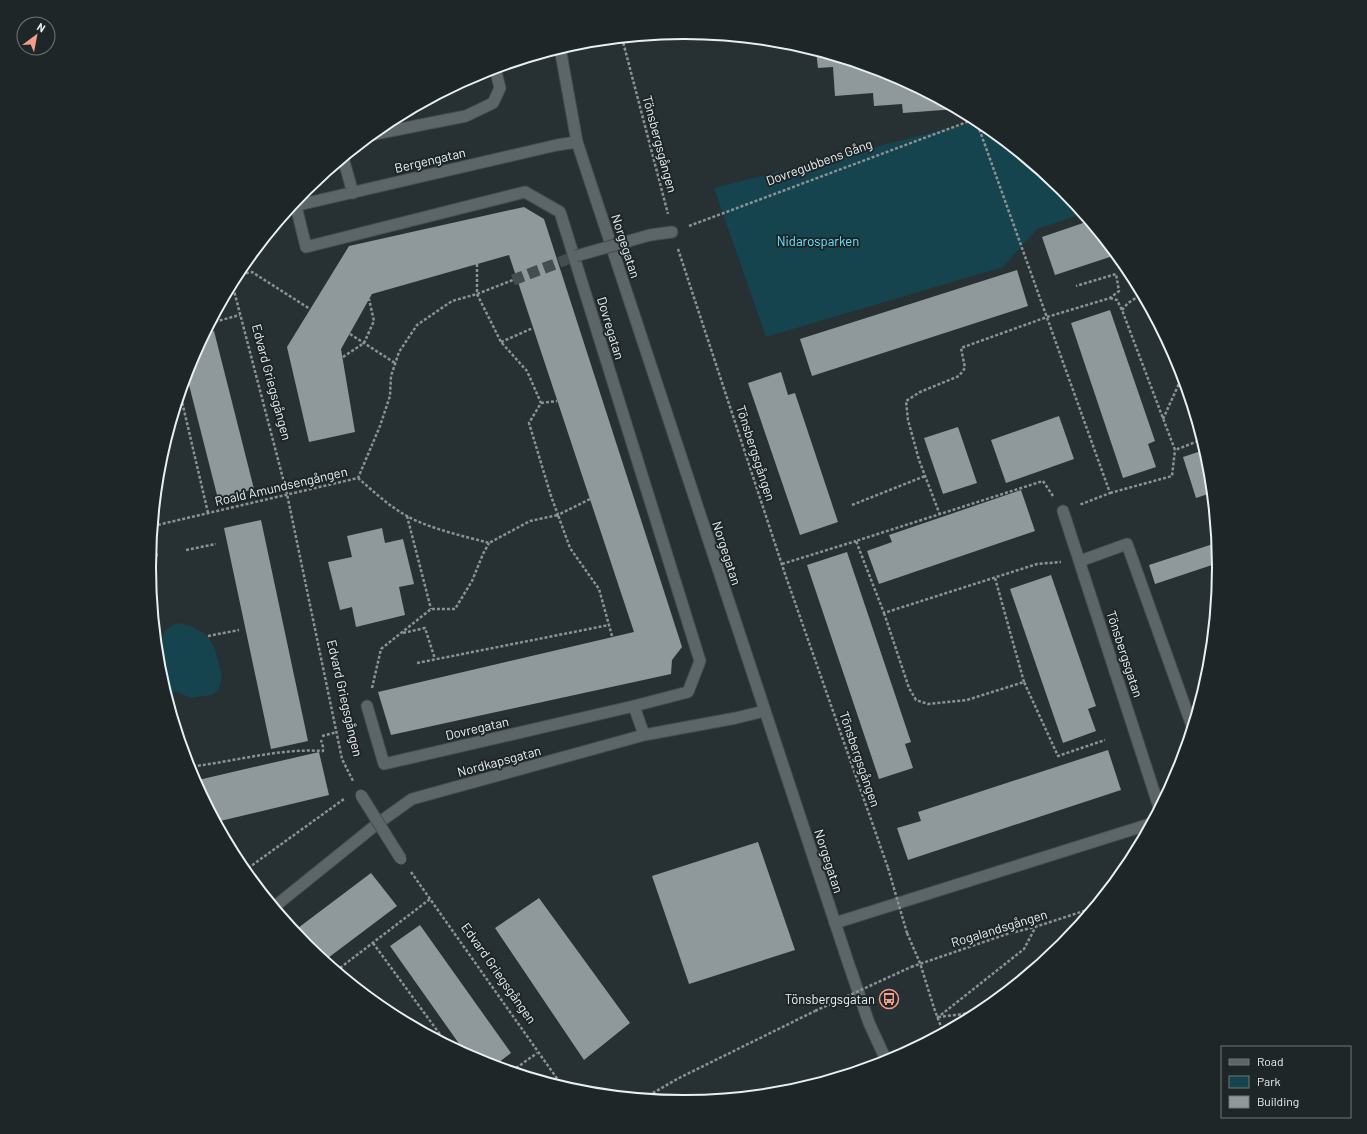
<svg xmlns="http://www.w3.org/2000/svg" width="1367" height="1134" font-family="Barlow,sans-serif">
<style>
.green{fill:#16444e}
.building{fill:#8f999b}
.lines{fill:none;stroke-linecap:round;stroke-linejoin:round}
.pedestrian-tunnel{stroke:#444d4f;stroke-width:11;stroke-dasharray:11 5.5;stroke-linecap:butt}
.service-casing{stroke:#444c4d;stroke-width:13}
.pedestrian-casing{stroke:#444c4d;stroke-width:13}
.minor-casing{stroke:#444c4d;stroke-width:13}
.tertiary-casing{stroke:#444c4d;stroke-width:13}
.path{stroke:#8c9294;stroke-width:2.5;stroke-dasharray:3 2;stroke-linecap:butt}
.service{stroke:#5c6567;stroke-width:11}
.pedestrian{stroke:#5c6567;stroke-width:11}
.minor{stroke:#5c6567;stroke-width:11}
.tertiary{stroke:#5c6567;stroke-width:11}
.pedestrian-bridge-casing{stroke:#444c4d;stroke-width:13;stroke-linecap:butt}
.path-bridge{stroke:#8c9294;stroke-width:2.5;stroke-dasharray:3 2;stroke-linecap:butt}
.pedestrian-bridge{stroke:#5c6567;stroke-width:11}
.labels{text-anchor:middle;stroke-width:4;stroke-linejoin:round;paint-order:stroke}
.street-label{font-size:13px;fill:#eaeff1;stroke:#1e2628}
.park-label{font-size:13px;fill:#69e3fd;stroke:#1e2628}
.poi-label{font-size:13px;fill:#eaeff1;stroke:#1e2628;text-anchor:end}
.rim{fill:none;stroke:#eaeff1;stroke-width:2}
</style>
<rect width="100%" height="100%" fill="#273032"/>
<path class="green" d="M978,121L1062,189L1082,214L1037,229L1003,267L766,337L714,188Z
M179,623L193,627L208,636L215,649L222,677L218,691L212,695L191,698L175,691L172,696L167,698L159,671L156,648H161C162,634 164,627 179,623Z"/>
<path class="building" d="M816,51L888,73L956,109L903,113L902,104L874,106L873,93L835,96L833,67L818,68Z
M524,207L544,219L682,647L672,660L671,674L391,735L378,692L634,632L509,255L372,294L341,349L355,432L309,442L287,347L349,246Z
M1089,221L1116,255L1055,275L1042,237Z
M1017,270L1028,306L812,376L800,339Z
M1110,310L1155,441L1148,444L1156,467L1123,478L1071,323Z
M214,331L254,489L218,499L186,373L189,362L205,333Z
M781,372L788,395L795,393L838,522L800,535L748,383Z
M1059,416L1074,459L1006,483L991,440Z
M958,427L977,483L943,494L924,438Z
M1204,450L1208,463L1211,493L1196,498L1183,457Z
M1021,490L1035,531L879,584L867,551L892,542L889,535Z
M261,520L308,741L271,749L224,528Z
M382,528L385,543L403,539L414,584L399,587L405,615L356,627L352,607L340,610L328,562L352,557L347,536Z
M1216,543L1218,563L1155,584L1149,565Z
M847,552L911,742L905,744L913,768L879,779L807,565Z
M1051,575L1096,706L1088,709L1096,731L1063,743L1010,589Z
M1108,750L1121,790L908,860L897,828L921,821L918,812Z
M319,752L329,795L216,822L194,781Z
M758,842L795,950L689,984L652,876Z
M371,873L397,906L324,961L305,945L294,931Z
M539,898L630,1023L584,1060L495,928Z
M420,925L511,1053L494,1066L479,1061L467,1055L390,946Z
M348,975L358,988H357L345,978Z"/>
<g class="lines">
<path class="pedestrian-tunnel" d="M513,280L576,256"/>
<g class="service-casing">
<path id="service" d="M370,135L466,116L493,103L500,88L495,68
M343,158L353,193
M1080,561L1127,544L1192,726"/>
</g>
<g class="pedestrian-casing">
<path id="pedestrian" d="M650,235L672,232"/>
</g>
<g class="minor-casing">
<path id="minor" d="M296,206L306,247L525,192L560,212L700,661L688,692L634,706L384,764L367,706
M290,207L557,145L577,142
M1063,511L1159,807
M634,706L644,735
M274,907L377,824L412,799L644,735L736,718L764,711
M835,923L1150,824"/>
</g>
<g class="tertiary-casing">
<path id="tertiary" d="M560,48L577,142L848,962L869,1023L887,1062"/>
</g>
<path class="path" d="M622,38L668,214
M976,120L1110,493L1079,505
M689,226L975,119
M678,249L785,574L888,868
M477,264V294L501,342L527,371L541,403L529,423L551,496L558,515L590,499
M236,275L252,272L310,309
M232,283L287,494L342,759L353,781
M1110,298L1117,300L1122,310L1175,450L1201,440
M1122,310L1128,303L1142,294
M210,323L240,315
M350,334L395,363
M501,342L533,328
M343,357L364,343L374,321L369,299
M180,393L208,513
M541,403L557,401
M1163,419L1182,377
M358,478C373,491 390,507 407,516C430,529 464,536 489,543L530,521L558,515L570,548L599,589L612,636
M1110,493L1172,476L1175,450
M1053,496L1043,481L856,541L884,613L1037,564L1061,562
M852,505L925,476
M940,515L919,460L908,420L906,401L920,392L959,376L965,368L961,348L1047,317L1110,298L1119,291L1116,274L1076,286
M407,516L431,609
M153,526L358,478L380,426L390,396L391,376L399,352L417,325L452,301L477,294L513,280
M186,550L216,544
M150,554L159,555
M782,564L856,541
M995,578L1024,682
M884,613L909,688L916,700L928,704L967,700L1024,682L1058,756L1105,740
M403,633L425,628L435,659
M208,636L239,630
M156,643L161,642
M417,663L609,625
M372,688L381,649L431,609H455L472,581L483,554L489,543
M322,736L337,732
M188,767C233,762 278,748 323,751V747L321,740
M244,871L344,799
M411,872L563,1087
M907,933L920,963L934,1008L943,1032
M373,943L447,1044
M911,967L1007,934L1035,927L1093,908
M336,971L430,899
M938,1017L981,1012
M937,1018L1024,949L1035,928
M512,1071L537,1053
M644,1098L679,1078L815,1011"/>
<use href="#service" class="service"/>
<use href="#pedestrian" class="pedestrian"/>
<use href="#minor" class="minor"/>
<use href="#tertiary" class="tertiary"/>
<g class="pedestrian-bridge-casing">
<path id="pedestrian-bridge" d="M576,256L650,235
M361,795L401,859"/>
</g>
<path class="path-bridge" d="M888,868L907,933
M815,1011L911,967"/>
<use href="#pedestrian-bridge" class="pedestrian-bridge"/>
</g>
<defs>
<g id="bus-ring" transform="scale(1)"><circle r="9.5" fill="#1e2628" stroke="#f49e89" stroke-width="1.5"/><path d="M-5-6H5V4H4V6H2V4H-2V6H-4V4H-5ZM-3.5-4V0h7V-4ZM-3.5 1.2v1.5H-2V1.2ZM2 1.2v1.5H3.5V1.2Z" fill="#f49e89"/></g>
</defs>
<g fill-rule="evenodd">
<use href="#bus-ring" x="889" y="999"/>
</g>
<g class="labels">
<g class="street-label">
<text transform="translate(660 144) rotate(75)" y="5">Tönsbergsgången</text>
<text transform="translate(430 160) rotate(-13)" y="5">Bergengatan</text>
<text transform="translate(819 162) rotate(-20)" y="5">Dovregubbens Gång</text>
<text transform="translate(626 246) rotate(72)" y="5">Norgegatan</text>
<text transform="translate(611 328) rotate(73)" y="5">Dovregatan</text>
<text transform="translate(272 382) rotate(75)" y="5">Edvard Griegsgången</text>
<text transform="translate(756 453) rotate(72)" y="5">Tönsbergsgången</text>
<text transform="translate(281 486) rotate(-13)" y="5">Roald Amundsengången</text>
<text transform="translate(727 553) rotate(72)" y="5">Norgegatan</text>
<text transform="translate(1125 654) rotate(72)" y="5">Tönsbergsgatan</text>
<text transform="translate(345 698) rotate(77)" y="5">Edvard Griegsgången</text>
<text transform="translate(477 728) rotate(-13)" y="5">Dovregatan</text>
<text transform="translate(860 759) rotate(71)" y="5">Tönsbergsgången</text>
<text transform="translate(499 761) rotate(-15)" y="5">Nordkapsgatan</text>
<text transform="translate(829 861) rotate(72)" y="5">Norgegatan</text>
<text transform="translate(999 928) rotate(-17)" y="5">Rogalandsgången</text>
<text transform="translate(499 973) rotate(55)" y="5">Edvard Griegsgången</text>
</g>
<g class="park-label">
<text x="818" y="246">Nidarosparken</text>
</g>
<g class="poi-label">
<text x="875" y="1004">Tönsbergsgatan</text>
</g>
</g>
<path d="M0 0H1367V1134H0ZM156 567a528 528 0 1 1 1056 0a528 528 0 1 1-1056 0Z" fill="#1e2628" fill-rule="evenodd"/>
<path class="rim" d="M156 567a528 528 0 1 1 1056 0a528 528 0 1 1-1056 0Z"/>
<rect x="1221" y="1046" width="130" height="72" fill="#1e2628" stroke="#707678"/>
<rect x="1229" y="1059" width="20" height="6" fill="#5c6567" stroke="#707678"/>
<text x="1257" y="1066" font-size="12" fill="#eaeff1">Road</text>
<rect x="1229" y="1076" width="20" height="12" fill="#16444e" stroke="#707678"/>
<text x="1257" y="1086" font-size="12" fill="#eaeff1">Park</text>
<rect x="1229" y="1096" width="20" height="12" fill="#8f999b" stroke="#707678"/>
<text x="1257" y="1106" font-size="12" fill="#eaeff1">Building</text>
<g transform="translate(36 36) rotate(32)"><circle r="19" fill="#1e2628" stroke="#707678"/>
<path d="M0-3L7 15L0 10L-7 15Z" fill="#f49e89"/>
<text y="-6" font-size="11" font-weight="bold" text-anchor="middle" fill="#eaeff1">N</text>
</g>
</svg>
